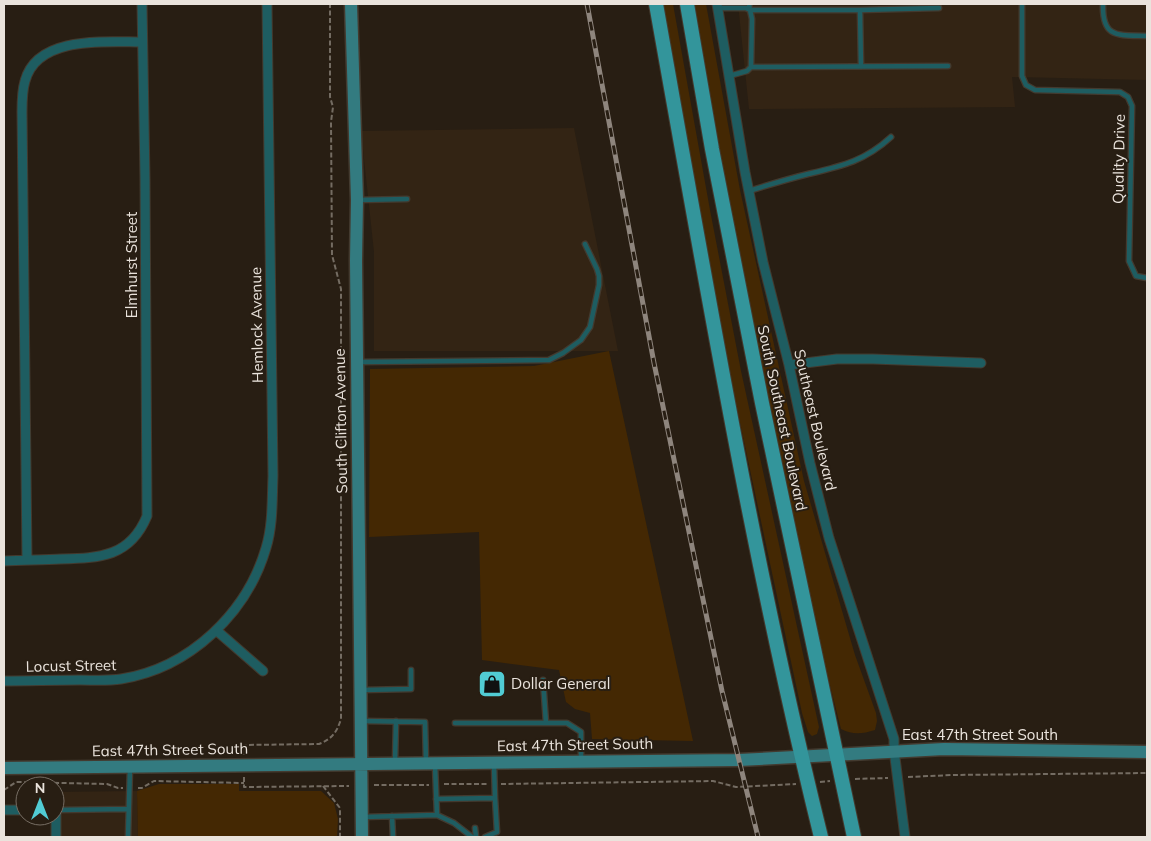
<svg xmlns="http://www.w3.org/2000/svg" width="1151" height="841" font-family="Mulish,sans-serif">
<style>
.built{fill:#332414}
.green{fill:#442803}
.lines{fill:none;stroke-linecap:round;stroke-linejoin:round}
.lane-casing{stroke:#433a2f;stroke-width:7}
.street-casing{stroke:#433a2f;stroke-width:11}
.secondary-casing{stroke:#433a2f;stroke-width:15}
.primary-casing{stroke:#433a2f;stroke-width:16}
.path{stroke:#746c62;stroke-width:2;stroke-dasharray:5 2.5;stroke-linecap:butt}
.lane{stroke:#1e5d61;stroke-width:4.5}
.street{stroke:#1e5d61;stroke-width:9}
.secondary{stroke:#337b80;stroke-width:12}
.primary{stroke:#33959b;stroke-width:14}
.rail-casing{stroke:#8e857d;stroke-width:5}
.rail{stroke:#281e13;stroke-width:3;stroke-dasharray:9;stroke-linecap:butt}
.labels{text-anchor:middle;stroke-width:4;stroke-linejoin:round;paint-order:stroke}
.street-label{font-size:15px;fill:#eae3dc;stroke:#281e13}
.poi-label{font-size:15px;fill:#eae3dc;stroke:#281e13;text-anchor:start}
</style>
<rect width="100%" height="100%" fill="#281e13"/>
<path class="built" d="M738,4H1147V80L1012,77L1015,107L749,109Z
M574,128L618,351H374V252L361,131Z
M137,791L138,837H56L55,792Z"/>
<path class="green" d="M662,4H673L710,210L741,371L819,727L817,734L812,736L808,732L802,713L733,390L702,232Z
M694,4H706L740,190L804,481L855,655L876,713L877,721L875,730C862,734 853,735 841,729L820,646L753,328L707,83Z
M609,351L693,741L592,739L590,713L575,709L566,702L559,670L482,660L479,532L369,537L370,369L534,366Z
M159,784H239V791H321L334,803L338,819L337,837H138L137,791Z"/>
<g class="lines">
<g class="lane-casing">
<path id="lane" d="M749,4L750,10H860L861,66
M1022,4V76L1026,85L1035,90L1120,92L1128,97L1132,106L1129,261L1136,276L1147,278
M1103,4C1102,39 1118,35 1147,36
M718,8H746L750,10L752,19L751,67L747,71L729,76
M860,10L939,8
M751,67L948,66
M749,191C768,185 788,179 808,174C842,166 865,161 891,137
M358,200L407,199
M358,362L549,360L563,353L581,340L590,327L599,285V276L597,269L585,244
M543,680L546,723
M362,690L411,689V670
M363,721L425,722L426,762
M455,723H567L581,732V760
M395,762L396,721
M436,799L495,798L494,765
M56,810L128,809
M437,815L454,823L472,837
M392,816L393,837
M363,817L437,815L435,765
M475,828L476,837
M128,837L130,768
M485,837L497,832L495,798"/>
</g>
<g class="street-casing">
<path id="street" d="M717,4L745,172L763,262L789,365L810,463L829,538L894,739V750L905,837
M789,365L837,359H873L981,363
M27,560L22,112C22,102 22,91 25,81C37,35 106,42 142,42
M4,561C23,560 42,560 61,559C100,558 130,557 147,516L145,179L142,4
M216,630L263,671
M4,681C29,681 54,680 80,680C94,680 108,681 121,679C190,668 247,613 266,548C273,525 272,500 273,476L267,4
M4,810H25
M55,810H56V837"/>
</g>
<g class="secondary-casing">
<path id="secondary" d="M351,4L357,200L356,261L362,837
M4,768L739,760L944,749L1147,752"/>
</g>
<g class="primary-casing">
<path id="primary" d="M656,4C706,283 753,562 821,837
M687,4L712,149L762,403L854,837"/>
</g>
<path class="path" d="M244,755V745L319,744C332,739 337,732 341,719V289L332,255L331,122L333,107L330,97V4
M244,777V787L349,786
M908,777L953,775L1147,773
M855,779L888,778
M820,782L830,781
M444,784H487
M501,784L713,781L736,787L796,784
M374,785H429
M323,786L340,808V837
M138,788H142L154,781L244,783
M4,790L16,782L107,784L118,788H123"/>
<use href="#lane" class="lane"/>
<use href="#street" class="street"/>
<use href="#secondary" class="secondary"/>
<use href="#primary" class="primary"/>
<g class="rail-casing">
<path id="rail" d="M587,4L654,363L722,691L758,837"/>
</g>
<use href="#rail" class="rail"/>
</g>
<defs>
<g id="shop-square" transform="scale(1.4375)"><rect x="-9" y="-9" width="18" height="18" rx="4" fill="#51ccd4" stroke="#281e13"/><path d="M-5-2.5h2.3a2.7 3.5 0 0 1 5.4 0H5L5.5 6h-11ZM-1.5-2.5h3a1.5 2.3 0 0 0-3 0Z" fill="#111"/></g>
</defs>
<g fill-rule="evenodd">
<use href="#shop-square" x="492" y="684"/>
</g>
<g class="labels">
<g class="street-label">
<text transform="translate(1119 159) rotate(-89)" y="5">Quality Drive</text>
<text transform="translate(132 265) rotate(-90)" y="5">Elmhurst Street</text>
<text transform="translate(257 325) rotate(-91)" y="5">Hemlock Avenue</text>
<text transform="translate(782 418) rotate(78)" y="5">South Southeast Boulevard</text>
<text transform="translate(815 420) rotate(77)" y="5">Southeast Boulevard</text>
<text transform="translate(341 421) rotate(-91)" y="5">South Clifton Avenue</text>
<text transform="translate(71 666) rotate(-1)" y="5">Locust Street</text>
<text x="980" y="740">East 47th Street South</text>
<text transform="translate(575 745) rotate(-1)" y="5">East 47th Street South</text>
<text transform="translate(170 750) rotate(-1)" y="5">East 47th Street South</text>
</g>
<g class="poi-label">
<text x="511" y="689">Dollar General</text>
</g>
</g>
<rect width="1151" height="841" fill="none" stroke="#eae3dc" stroke-width="10"/>
<g transform="translate(40 801)"><circle r="24" fill="#281e13" stroke="#766d63"/>
<path d="M0-4L9 19L0 12L-9 19Z" fill="#51ccd4"/>
<text y="-8" font-size="14" font-weight="bold" text-anchor="middle" fill="#eae3dc">N</text>
</g>
</svg>
